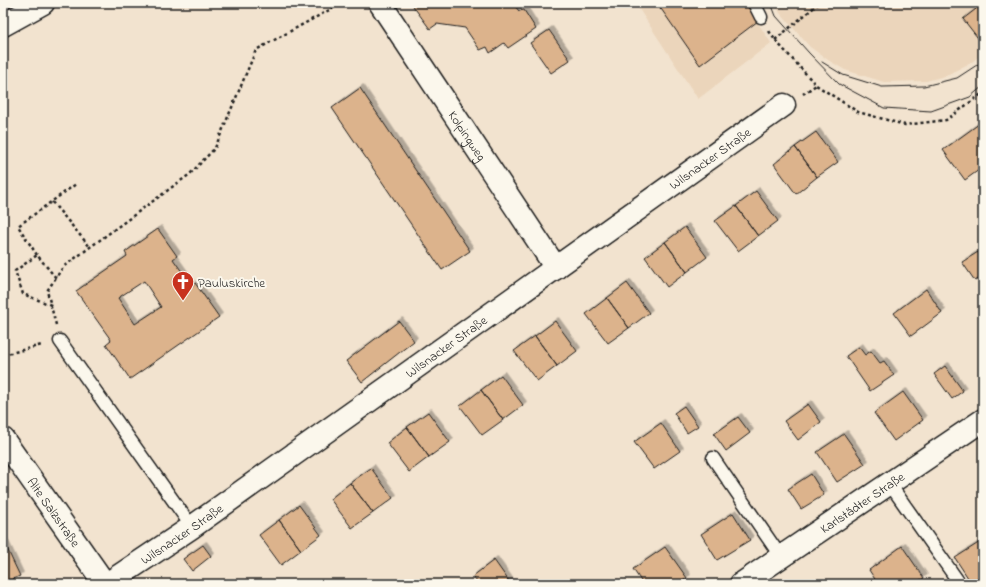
<svg xmlns="http://www.w3.org/2000/svg" width="986" height="587" font-family="'Indie Flower',sans-serif">
<style>
.built{fill:#ebd5bb}
.building{fill:#dcb38c;stroke:#1c1c1c;fill-rule:evenodd;filter:url(#shadow)}
.lines{fill:none;stroke-linecap:round;stroke-linejoin:round}
.service-casing{stroke:#1c1c1c;stroke-width:15}
.minor-casing{stroke:#1c1c1c;stroke-width:25}
.tertiary-casing{stroke:#1c1c1c;stroke-width:25}
.path{stroke:#1c1c1c;stroke-width:2.5;stroke-dasharray:3 3;stroke-linecap:butt}
.service{stroke:#fbf7ec;stroke-width:12}
.minor{stroke:#fbf7ec;stroke-width:22}
.tertiary{stroke:#fbf7ec;stroke-width:22}
.tram{stroke:#1c1c1c;stroke-width:1}
.labels{text-anchor:middle;stroke-width:4;stroke-linejoin:round;paint-order:stroke}
.street-label{font-size:13px;fill:#1c1c1c;stroke:#fbf7ec}
.poi-label{font-size:13px;fill:#1c1c1c;stroke:#fbf7ec;text-anchor:start}
</style>
<defs>
<filter id="shadow"><feDropShadow dx="3.5" dy="-3.5" stdDeviation="0" flood-color="#0004"/></filter>
</defs>
<rect width="100%" height="100%" fill="#f2e3cf"/>
<filter id="ink" filterUnits="userSpaceOnUse"><feTurbulence type="fractalNoise" baseFrequency=".025" numOctaves="2"/><feDisplacementMap in="SourceGraphic" scale="8" xChannelSelector="R" yChannelSelector="G"/><feConvolveMatrix kernelMatrix="1 2 1 2 8 2 1 2 1" color-interpolation-filters="sRGB"/></filter>
<g filter="url(#ink)">
<path class="built" d="M635,3H745L771,43L698,99Z
M775,3H983V53L972,62L945,76L926,81L884,82L845,70L828,60L810,47L780,13Z"/>
<path class="building" d="M417,3H518L514,5L519,11L524,10L536,29L508,48L504,43L490,53L487,47L480,50L465,28L437,24L430,29L413,6Z
M657,3H745L758,21L700,65Z
M971,3H983V40L981,42L963,19L976,9Z
M549,30L570,60L551,73L530,43Z
M360,88L470,251L442,270L332,108Z
M983,121V167L965,180L943,150Z
M816,132L838,162L817,177L795,147Z
M795,147L817,177L796,194L774,164Z
M756,191L778,221L758,236L736,206Z
M736,206L758,236L738,251L715,221Z
M685,227L707,257L687,272L665,242Z
M158,229L177,256L173,259L192,286L195,283L219,317L130,379L106,344L111,340L76,291L127,256L125,252ZM144,281L161,307L135,324L118,298Z
M665,242L687,272L667,287L645,257Z
M978,252L983,260V276L975,281L962,262Z
M627,283L649,313L629,328L607,298Z
M926,289L942,313L911,336L894,313Z
M607,298L629,328L608,343L586,314Z
M399,321L414,341L362,382L346,361Z
M555,321L577,351L557,366L535,336Z
M535,336L557,366L537,381L514,351Z
M859,347L865,355L871,351L880,363L884,361L894,375L870,391L846,356Z
M945,366L963,391L952,399L934,374Z
M501,375L523,405L503,420L481,390Z
M481,390L503,420L482,435L460,406Z
M903,392L923,420L894,441L874,413Z
M808,404L821,422L798,440L784,421Z
M684,406L698,426L687,433L674,413Z
M428,412L450,442L429,457L407,427Z
M738,417L750,433L726,451L714,434Z
M661,423L680,451L654,469L634,442Z
M407,427L429,457L409,472L387,443Z
M844,434L865,464L837,482L817,452Z
M371,468L393,498L373,513L350,483Z
M811,474L824,495L801,509L788,489Z
M350,483L373,513L352,528L330,499Z
M299,505L321,535L301,550L279,520Z
M733,513L750,540L717,560L701,534Z
M279,520L301,550L281,565L259,535Z
M3,540L20,576L3,583Z
M980,542L983,547V580L977,584H972L955,558Z
M203,545L211,556L192,571L183,559Z
M902,546L924,578L914,584H878L869,570Z
M665,547L687,578L678,584H643L633,569Z
M494,560L511,584H478L473,576Z"/>
<g class="lines">
<g class="service-casing">
<path id="service" d="M754,3L761,17
M60,341L192,527
M713,458L781,557
M889,483L960,584"/>
</g>
<g class="minor-casing">
<g id="minor">
<path id="s1" d="M380,3L556,268"/>
<path id="s2" d="M3,439L105,584"/>
<path id="s3" d="M107,584L192,527L784,105"/>
<path id="s4" d="M741,584L983,420"/>
</g>
</g>
<g class="tertiary-casing">
<path id="tertiary" d="M3,25L43,3"/>
</g>
<path class="path" d="M769,31L775,40L816,85L858,112L905,125L946,120L983,93
M775,40L818,4
M803,94L816,85
M52,202L90,247
M37,255L18,226L76,184
M51,305L23,294L15,271L37,255L56,278
M56,325L47,291L63,267L190,174L215,148L256,50L342,3
M3,355L42,345"/>
<use href="#service" class="service"/>
<use href="#minor" class="minor"/>
<use href="#tertiary" class="tertiary"/>
<path class="tram" d="M771,3L776,16L809,53L839,84L884,108L931,111L970,97L983,86
M822,62L843,75L882,87L924,86L957,78L983,61"/>
</g>
</g>
<defs>
<g id="church-pin" transform="scale(1.15)"><path d="M0 17L-7.5 6A9.5 9.5 0 1 1 7.5 6Z" fill="#c8321e" stroke="#fbf7ec"/><path d="M-1.2-6h2.4v3.5h3.3v2.4h-3.3V6h-2.4V-.1h-3.3v-2.4h3.3Z" fill="#fff"/></g>
</defs>
<g fill-rule="evenodd">
<use href="#church-pin" x="183" y="282"/>
</g>
<g class="labels">
<g class="street-label">
<text dy="5" stroke="none"><textPath href="#s1" startOffset="159">Kolpingweg</textPath></text>
<text dy="5" stroke="none"><textPath href="#s3" startOffset="738">Wilsnacker Straße</textPath></text>
<text dy="5" stroke="none"><textPath href="#s3" startOffset="414">Wilsnacker Straße</textPath></text>
<text dy="5" stroke="none"><textPath href="#s4" startOffset="146">Karlstädter Straße</textPath></text>
<text dy="5" stroke="none"><textPath href="#s2" startOffset="89">Alte Salzstraße</textPath></text>
<text dy="5" stroke="none"><textPath href="#s3" startOffset="90">Wilsnacker Straße</textPath></text>
</g>
<g class="poi-label">
<text x="198" y="287">Pauluskirche</text>
</g>
</g>
<rect width="986" height="587" fill="none" stroke="#fbf7ec" stroke-width="16"/>
<rect x="8" y="8" width="970" height="571" fill="none" stroke="#1c1c1c" stroke-width="1.5" filter="url(#ink)"/>
</svg>
